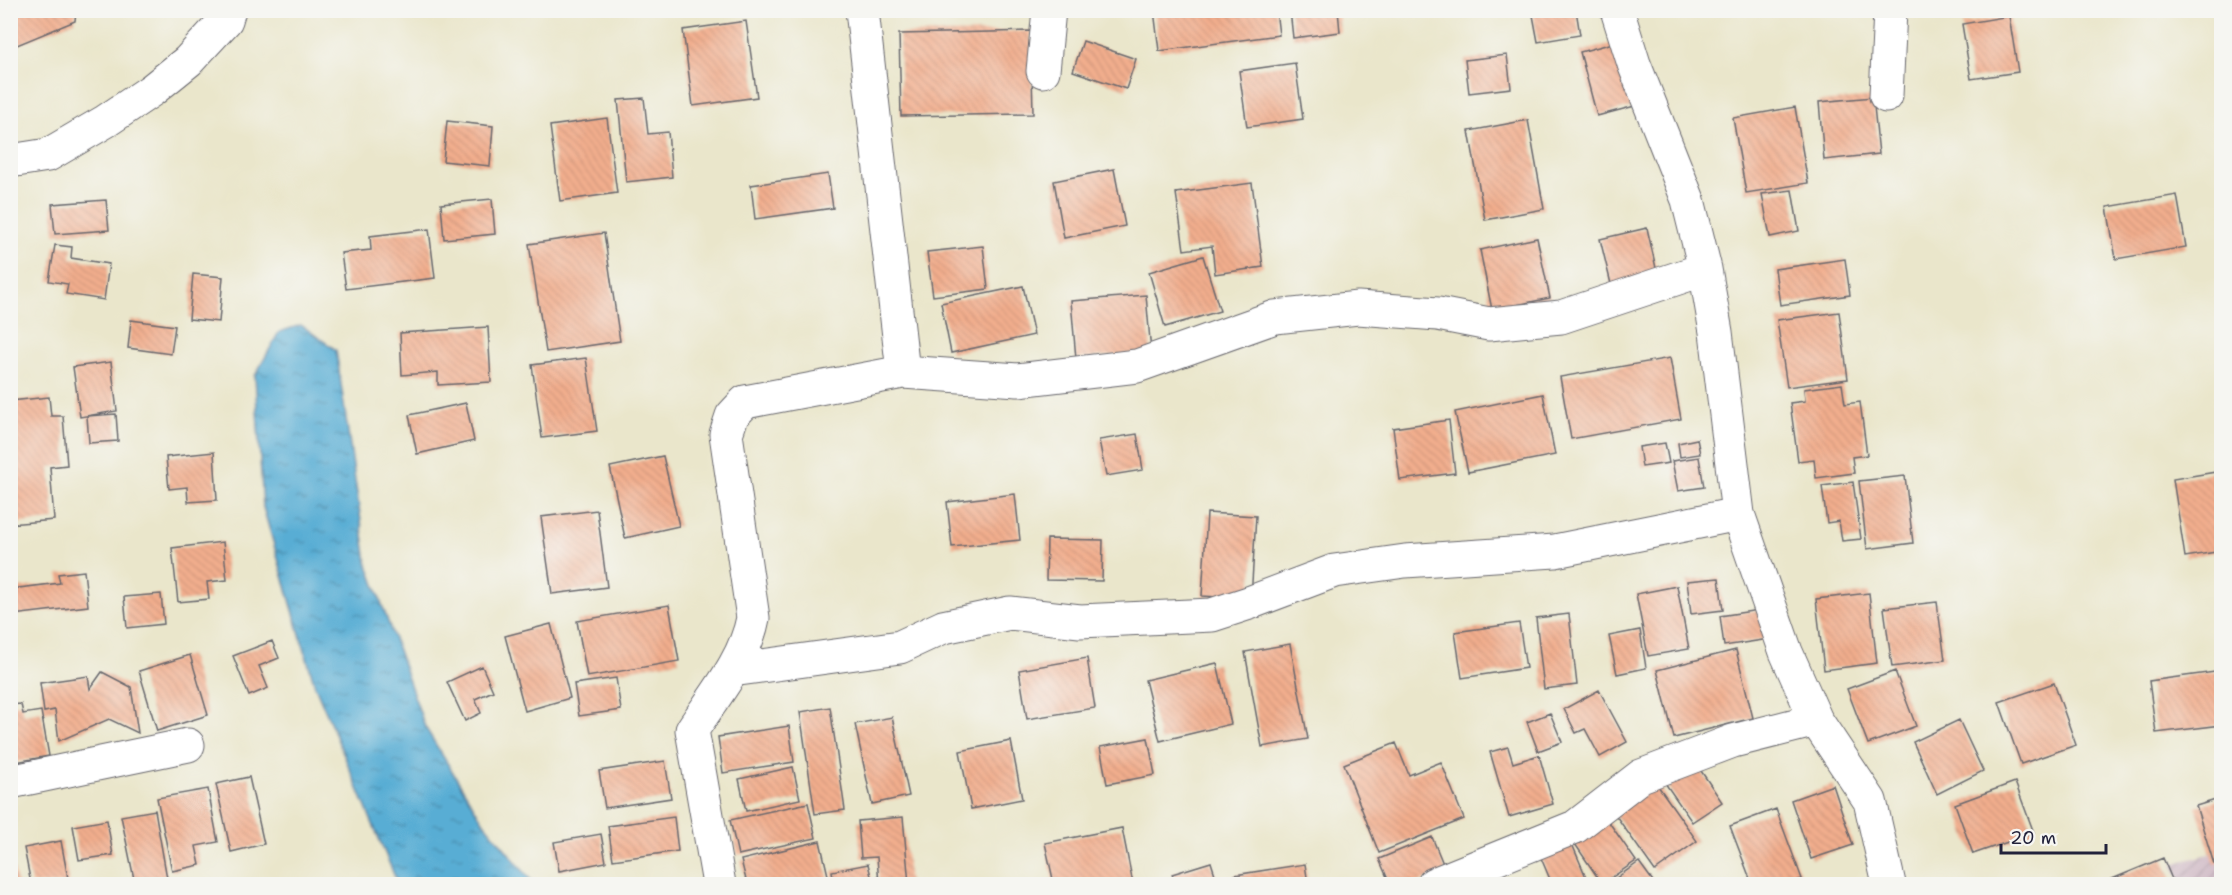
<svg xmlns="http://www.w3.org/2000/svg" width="2232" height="895" font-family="'Shantell Sans',sans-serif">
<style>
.industrial{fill:url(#industrial-furrows)}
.water{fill:url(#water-ripples);stroke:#3d6888;stroke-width:1.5}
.building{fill:url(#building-back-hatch)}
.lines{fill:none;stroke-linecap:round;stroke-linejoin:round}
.minor-casing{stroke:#68676d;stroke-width:35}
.minor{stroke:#fff;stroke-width:33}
</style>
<defs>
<pattern id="industrial-furrows" width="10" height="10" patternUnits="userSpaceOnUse" patternTransform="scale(1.5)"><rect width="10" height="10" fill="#d2bdc8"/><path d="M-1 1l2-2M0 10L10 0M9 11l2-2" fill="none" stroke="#b4a2ad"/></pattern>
<pattern id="water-ripples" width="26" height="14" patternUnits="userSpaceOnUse" patternTransform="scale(1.5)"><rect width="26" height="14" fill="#58add4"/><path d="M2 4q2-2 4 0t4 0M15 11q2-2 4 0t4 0" fill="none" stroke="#488cad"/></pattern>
<pattern id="building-back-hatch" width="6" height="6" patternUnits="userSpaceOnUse" patternTransform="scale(1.5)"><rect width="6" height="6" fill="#f2ae8d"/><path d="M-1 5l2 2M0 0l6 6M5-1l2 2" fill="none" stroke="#cf957b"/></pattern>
</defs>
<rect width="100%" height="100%" fill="#f6f6f2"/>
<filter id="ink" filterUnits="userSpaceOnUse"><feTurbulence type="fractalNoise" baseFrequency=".0167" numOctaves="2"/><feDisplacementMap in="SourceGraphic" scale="12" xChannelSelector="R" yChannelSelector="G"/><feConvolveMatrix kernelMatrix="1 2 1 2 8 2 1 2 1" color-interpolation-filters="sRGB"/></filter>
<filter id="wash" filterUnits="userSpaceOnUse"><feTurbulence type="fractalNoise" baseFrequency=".008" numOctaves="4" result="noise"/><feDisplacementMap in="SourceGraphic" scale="24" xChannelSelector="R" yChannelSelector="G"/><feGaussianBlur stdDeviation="1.35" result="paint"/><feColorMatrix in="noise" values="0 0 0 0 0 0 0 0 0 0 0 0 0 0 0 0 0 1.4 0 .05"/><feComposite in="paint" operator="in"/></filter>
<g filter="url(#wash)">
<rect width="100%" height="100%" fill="#eae6cb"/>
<path class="industrial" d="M2221,851V884H2182L2172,864Z"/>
<path class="water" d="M301,325L336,350L367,562L425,727L484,823L534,884H398L315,686L263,507L255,376L279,332Z"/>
<g id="blocks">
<path class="building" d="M10,10H76L75,21L10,48Z
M1154,10H1276L1279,35L1159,51Z
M1290,10H1338L1340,32L1293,38Z
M1532,10H1576L1580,35L1538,42Z
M2009,16L2018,72L1971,79L1962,24Z
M746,21L757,97L693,106L683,30Z
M1031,31L1033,114L901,116L899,34Z
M1083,41L1136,59L1126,89L1073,71Z
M1617,42L1635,106L1597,116L1580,52Z
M1507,55L1511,88L1469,93L1465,60Z
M1295,63L1303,119L1247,127L1239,71Z
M1873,97L1879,154L1824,160L1819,102Z
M644,98L648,134L668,132L672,177L626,182L618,100Z
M1795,107L1808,183L1746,193L1733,118Z
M607,118L617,193L560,201L550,126Z
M1528,120L1544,209L1485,220L1469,131Z
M447,121L493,126L490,166L443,161Z
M1114,169L1125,226L1064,238L1054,181Z
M828,174L833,208L755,219L751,185Z
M1252,183L1263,267L1215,274L1212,246L1184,250L1176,193Z
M1792,190L1799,231L1770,237L1762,194Z
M2177,195L2186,247L2116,259L2107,207Z
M492,199L495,234L444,239L441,204Z
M106,200L109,230L55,234L52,204Z
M1647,228L1658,277L1612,288L1600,239Z
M429,229L435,278L346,289L341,253L371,250L370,236Z
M604,233L620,341L546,352L529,244Z
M1537,238L1550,298L1492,310L1480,250Z
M55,245L72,247L71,258L109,264L104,300L66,294L68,284L49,281Z
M983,246L988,289L933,296L927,252Z
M1203,256L1220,311L1165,327L1149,272Z
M1845,259L1850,295L1780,305L1775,269Z
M193,274L223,277L219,322L189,319Z
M1023,286L1034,335L951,353L941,303Z
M1146,295L1151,352L1076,359L1071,301Z
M1839,312L1848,379L1787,387L1777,320Z
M131,320L175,326L171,354L128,348Z
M488,327L491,382L438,385V372L402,375L400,333Z
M586,358L597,431L542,438L532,365Z
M1670,358L1681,419L1571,439L1560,377Z
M111,362L117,411L80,417L73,367Z
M1842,384L1845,404L1860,402L1867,455L1852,457L1854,473L1816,478L1814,459L1798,461L1790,403L1805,401L1804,389Z
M1543,394L1555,455L1468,472L1455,412Z
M49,397L51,416H63L67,465L50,467L54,520L10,524V401Z
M466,403L474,441L417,454L409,415Z
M116,414L118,441L89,443L87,416Z
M1449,420L1455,473L1400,480L1393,428Z
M1137,434L1143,470L1106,476L1099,440Z
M1697,439L1700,454L1680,457L1678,443Z
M1665,443L1669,463L1642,467L1639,447Z
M214,452L217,500L188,502L187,487L169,489L166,457Z
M663,456L679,526L625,538L610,467Z
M1699,457L1704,487L1678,491L1672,461Z
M2222,471V551L2185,557L2173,479Z
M1905,476L1913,543L1867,549L1859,481Z
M1853,482L1861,539L1842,541L1839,521L1827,523L1822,486Z
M1015,494L1020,540L952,547L947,502Z
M597,510L607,587L552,594L541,517Z
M1207,513L1256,516L1251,599L1202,596Z
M1047,539L1103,540L1102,581L1046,580Z
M223,542L227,580L207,582L209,599L178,602L172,548Z
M84,571L88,606L13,615L10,589L60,583L58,574Z
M1719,578L1723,610L1691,614L1687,581Z
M1677,586L1689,649L1648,656L1636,594Z
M1869,593L1877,663L1824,670L1816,599Z
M161,594L164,624L127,628L124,597Z
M1937,602L1945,660L1892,667L1884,608Z
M669,605L679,661L587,677L577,621Z
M1765,609L1769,639L1724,646L1720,616Z
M1569,614L1577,685L1544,689L1536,618Z
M1519,623L1526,668L1462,678L1455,632Z
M551,624L570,698L525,711L505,636Z
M1640,630L1646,668L1617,674L1609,636Z
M272,641L279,658L259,666L268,688L249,696L233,656Z
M1290,644L1308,739L1262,747L1245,652Z
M1736,650L1753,718L1674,738L1657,670Z
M190,655L208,715L157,731L139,671Z
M1087,658L1095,708L1027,719L1019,670Z
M1217,663L1231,724L1160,741L1145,680Z
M482,666L493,691L475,699L481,713L465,721L447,682Z
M1895,671L1916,726L1868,744L1847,689Z
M2222,671V725L2156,733L2149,681Z
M102,672L131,687L138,733L109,719L59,741L55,710L44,712L40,683L88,676L90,689Z
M616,678L621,710L579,716L574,684Z
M2054,683L2076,745L2021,764L1999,702Z
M1599,690L1627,742L1600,757L1585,729L1576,733L1564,709Z
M21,704L23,714L41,711L49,756L10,763V705Z
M830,707L845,810L815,814L800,712Z
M1550,713L1562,742L1538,751L1527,722Z
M892,717L909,796L872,804L855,724Z
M1959,720L1983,771L1937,794L1913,742Z
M789,726L794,762L723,773L718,737Z
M1148,738L1155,775L1107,784L1100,747Z
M1011,741L1022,799L971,809L960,751Z
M1396,743L1409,775L1441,762L1464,819L1379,853L1344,764Z
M1508,747L1513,763L1539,755L1553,804L1509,817L1490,752Z
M665,761L671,798L605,808L599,771Z
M1695,762L1722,802L1692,822L1665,783Z
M793,767L800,799L746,811L739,779Z
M249,777L264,844L231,852L216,784Z
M2015,782L2034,833L1973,854L1955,804Z
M1656,783L1697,841L1655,871L1614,813Z
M1833,785L1853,845L1811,859L1791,800Z
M208,789L218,842L196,846L200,865L172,871L157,798Z
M2222,798V862L2214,864L2196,806Z
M808,803L816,838L738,855L730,820Z
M1776,809L1802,879L1788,884H1752L1730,826Z
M155,810L168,884H135L121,816Z
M1604,815L1636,861L1602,884L1571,838Z
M674,817L678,851L613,860L608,826Z
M903,817L909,884H879L877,857L861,858L858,821Z
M107,820L113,855L79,860L73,826Z
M1122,828L1133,884H1054L1045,843Z
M601,834L606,862L559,871L554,842Z
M1432,837L1446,871L1415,884H1390L1379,859Z
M61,841L69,884H31L24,848Z
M820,841L830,884H747L741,860Z
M1572,844L1589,884H1552L1541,858Z
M2163,858L2174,884H2100Z
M10,859H12L17,884H10Z
M1211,862L1218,884H1175L1172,874Z
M1639,862L1655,884H1619L1615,879Z
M868,864L873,884H834L832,871Z
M1305,864L1308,884H1236L1235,875Z"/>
</g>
</g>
<g filter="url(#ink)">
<use href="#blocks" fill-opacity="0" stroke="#68676d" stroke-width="1.5"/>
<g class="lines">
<g class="minor-casing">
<path id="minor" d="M862,10L903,372
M1617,10L1634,64L1688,200L1705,269L1716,332L1738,514L1786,652L1816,720L1870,801L1889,884
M1043,71L1049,10
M1886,96L1890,10
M10,161L48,155L106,121L152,90L188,61L226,20L229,10
M732,670L900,647L943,627L1010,613L1080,621L1212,615L1249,603L1334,571L1405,561L1555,551L1738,514
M10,782L188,745
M719,884L692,730C715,695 745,660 753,618L726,434L732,416L745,402L903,372L1018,380L1137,366L1275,317L1358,308L1438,314L1489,324L1561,317L1705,269
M1434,884L1575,827L1641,776L1733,741L1816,720"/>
</g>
<use href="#minor" class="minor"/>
</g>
</g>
<rect width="2232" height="895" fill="none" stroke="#f6f6f2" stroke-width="36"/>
<path d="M2001 844v9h105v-9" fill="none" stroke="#22223b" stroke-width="3"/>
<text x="2010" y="844" font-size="18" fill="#22223b" stroke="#f6f6f2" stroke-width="4.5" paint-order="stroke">20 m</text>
</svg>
